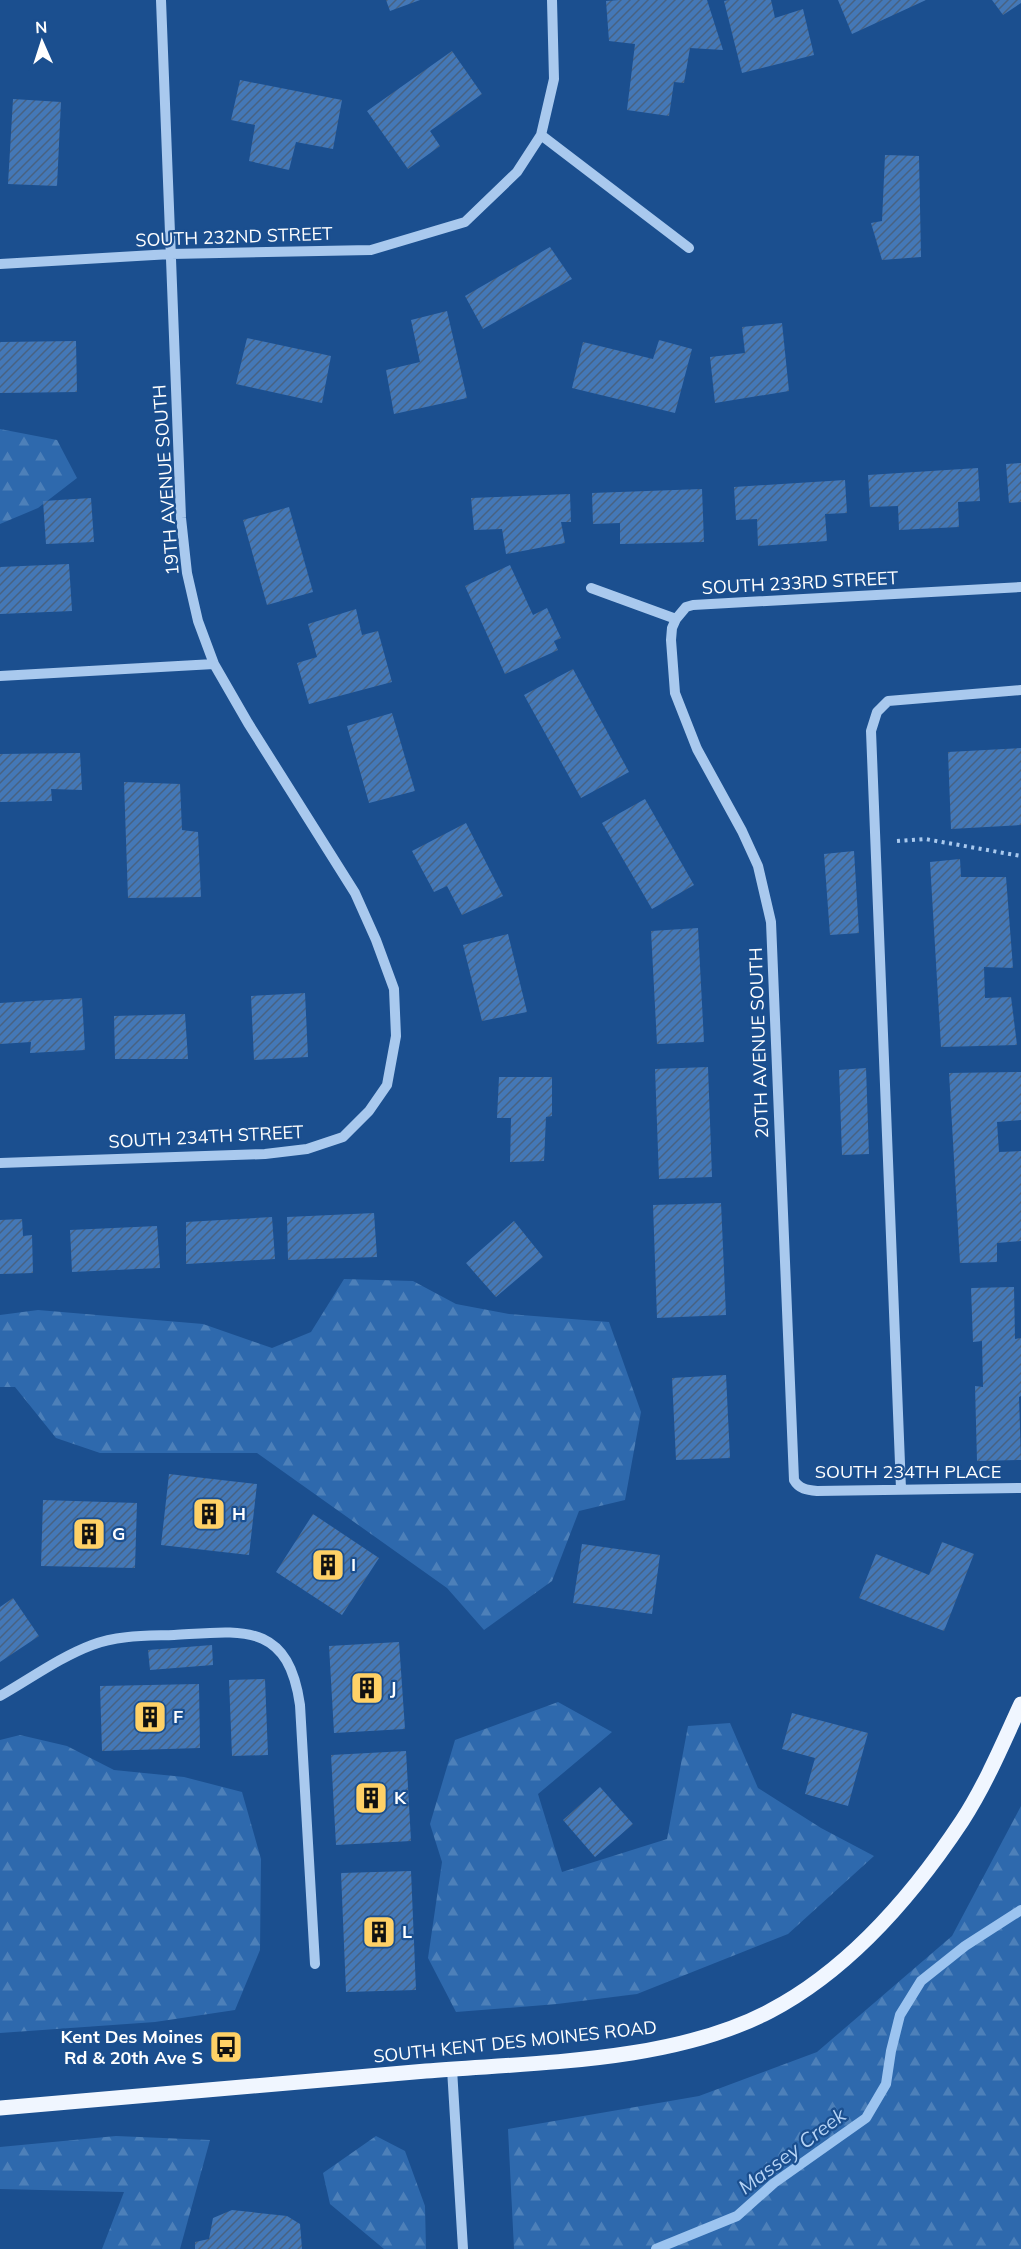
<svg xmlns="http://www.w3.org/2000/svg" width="1021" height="2249" font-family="Mulish,sans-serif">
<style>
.forest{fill:url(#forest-firs)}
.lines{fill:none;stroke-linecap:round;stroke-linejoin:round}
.stream{stroke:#9cc4f0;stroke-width:10}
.building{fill:url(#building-hatch)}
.path{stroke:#a9c9ee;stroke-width:4;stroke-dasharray:3 4.5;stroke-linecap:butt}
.minor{stroke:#a9c9ee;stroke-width:10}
.major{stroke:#f0f6ff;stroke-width:15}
.labels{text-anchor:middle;stroke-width:4.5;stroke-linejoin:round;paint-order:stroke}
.street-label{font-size:18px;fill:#fff;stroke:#1b4f8f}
.poi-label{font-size:18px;font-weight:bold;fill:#fff;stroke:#1b4f8f;text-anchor:start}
.water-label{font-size:20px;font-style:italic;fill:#b5d3f5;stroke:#1b4f8f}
</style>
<defs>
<pattern id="forest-firs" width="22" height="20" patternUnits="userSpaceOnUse" patternTransform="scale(1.5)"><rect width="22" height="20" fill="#2e69ad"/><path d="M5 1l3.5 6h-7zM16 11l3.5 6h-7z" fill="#4d80b9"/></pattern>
<pattern id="building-hatch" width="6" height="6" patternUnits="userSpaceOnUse" patternTransform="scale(1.5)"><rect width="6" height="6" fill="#4478b7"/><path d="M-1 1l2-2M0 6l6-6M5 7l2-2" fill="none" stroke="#486282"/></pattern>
</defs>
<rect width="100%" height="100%" fill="#1b4f8f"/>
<path class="forest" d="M0,429L57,440L77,478L38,508L0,524Z
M344,1279L413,1281L456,1304L509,1314L609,1322L641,1412L625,1500L579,1511L552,1581L484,1630L447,1588L257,1453H100L56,1438L15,1387H0V1315L38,1310L203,1324L272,1348L311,1332Z
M558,1702L612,1732L538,1794L562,1872L667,1839L688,1726L730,1723L758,1788L821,1828L874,1856L788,1934L637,1994L557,2004L456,2012L428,1958L442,1862L430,1824L455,1740Z
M20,1735L67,1746L114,1770L184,1777L242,1792L261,1859L260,1950L235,2010L155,2022L0,2033V1740Z
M1021,1806V2249H514L508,2129L699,2096L817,2052L952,1936Z
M116,2136L210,2140L180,2249H102L124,2192L0,2189V2147Z
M376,2136L405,2151L425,2206L426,2249H384L330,2204L323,2173Z"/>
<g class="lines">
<path class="stream" d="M656,2249L737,2216L774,2183L866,2118L886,2084L891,2051L900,2015L921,1981L965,1946L1021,1910"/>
</g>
<path class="building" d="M386,0H420L390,11Z
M619,0H707L723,50L690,48L684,83L674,82L669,116L627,110L635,44L609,41L606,1Z
M729,0H771L775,18L803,9L814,55L742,73L724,1Z
M838,0H926L852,34Z
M992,0H1021V3L1003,15Z
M452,51L482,94L430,131L440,146L408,169L367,111Z
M240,80L342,100L333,149L296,142L289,170L249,161L255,125L231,120Z
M13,99L61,102L57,186L8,184Z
M885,155L919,156L921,257L882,260L871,223L882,221Z
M550,247L572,279L483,329L465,296Z
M447,311L467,398L394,414L386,370L420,362L411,320Z
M782,323L789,391L715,403L710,357L745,353L742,327Z
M247,338L331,356L322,403L236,384Z
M659,340L692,349L675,413L572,388L583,342L653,359Z
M76,341L77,392L0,393V342Z
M1021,463V502L1009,503L1006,464Z
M978,468L980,501L958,502L959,527L899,530L898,506L870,507L868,475Z
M845,480L847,513L825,514L827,541L758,546L757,519L736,520L734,487Z
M702,489L704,542L620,544V523L593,524L592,493Z
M570,494L571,522H561L565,543L506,554L502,529L474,530L471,498Z
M91,498L94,542L46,544L43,501Z
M289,507L313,592L267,605L243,520Z
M69,564L72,611L0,614V567Z
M510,565L533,615L547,608L561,638L554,641L558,650L505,674L465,586Z
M356,609L362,635L378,631L392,682L309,704L297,663L317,657L308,624Z
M573,669L629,772L581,798L524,695Z
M392,713L415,791L369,803L347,726Z
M1021,748V825L951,829L948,752Z
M80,753L82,790L51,789L52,801L0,802V754Z
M124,782L180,784L182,830L198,832L201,897L128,898Z
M645,799L694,885L652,909L602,823Z
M466,823L503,896L462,915L447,886L434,892L412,851Z
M854,851L859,933L830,935L824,854Z
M960,859L961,877H1006L1013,968L984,967L985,998L1011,997L1017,1045L941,1047L930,862Z
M698,928L704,1042L657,1044L651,931Z
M508,934L527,1012L482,1021L463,945Z
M305,993L308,1057L254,1060L251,996Z
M82,998L85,1050L30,1053L31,1042L0,1044V1003Z
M185,1014L188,1059H115L114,1016Z
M708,1067L712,1177L659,1179L655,1069Z
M866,1068L869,1154L842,1155L839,1070Z
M1021,1072V1120L997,1122L999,1152L1021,1151V1241L997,1243V1262L960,1263L949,1073Z
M499,1077H552V1116L546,1117L544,1161L510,1162L511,1118H497Z
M721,1203L726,1315L657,1318L653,1205Z
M374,1213L377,1257L288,1260L287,1217Z
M272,1217L275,1259L186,1264V1222Z
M22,1219L23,1236L32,1235L33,1273L0,1274V1220Z
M514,1221L543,1257L496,1297L466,1263Z
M157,1226L160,1268L72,1272L70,1230Z
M1014,1287L1015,1339L1021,1338V1396L1019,1397L1021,1460L977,1461L975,1386L983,1387L982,1341L973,1342L971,1288Z
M726,1375L730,1458L676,1460L672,1378Z
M169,1474L257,1484L249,1555L161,1545Z
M43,1500L137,1503L135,1568L41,1566Z
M313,1514L379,1558L342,1615L276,1572Z
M942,1542L974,1554L944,1631L859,1598L876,1554L929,1575Z
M582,1544L660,1555L652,1614L573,1603Z
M13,1598L39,1636L0,1662V1607Z
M399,1642L405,1729L334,1733L329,1646Z
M212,1645L213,1665L150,1670L148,1650Z
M265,1679L268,1755L232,1756L229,1680Z
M199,1684L200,1748L102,1751L100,1686Z
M792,1713L868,1733L848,1806L805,1794L815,1758L782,1749Z
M406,1751L411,1841L336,1845L331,1755Z
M600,1787L633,1824L595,1857L563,1820Z
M411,1871L416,1990L346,1992L341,1873Z
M232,2210L287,2216L300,2224L302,2249H195V2242L209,2239L213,2218Z"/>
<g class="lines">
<path class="path" d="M897,841L925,839L1021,856"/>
<path class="minor" d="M541,135L689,248
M0,264L171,254L371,250L465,222L517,172L541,135L554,79L552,0
M591,588L676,619L686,607L693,605L1021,587
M676,619L672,628L671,640L675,693L697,749L742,831L758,866L771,922L794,1480C799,1489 807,1490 817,1491L1021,1488
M0,676L214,664
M0,1163L265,1154L307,1149L343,1137L369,1111L387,1085L396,1036L394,989L376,940L355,893L248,723L214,664L198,621L187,573L181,518L161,0
M901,1489L871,731L877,712L888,701L1021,690
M0,1696C30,1679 60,1657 92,1645C118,1635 147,1636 174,1635C242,1631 288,1621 300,1705L315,1964
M452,2069L463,2249"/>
<path class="major" d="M0,2108C142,2095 284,2083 426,2071C536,2062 671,2063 770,2011C850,1969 913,1895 962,1821C986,1784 1003,1743 1021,1704"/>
</g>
<defs>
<g id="building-square" transform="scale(1.725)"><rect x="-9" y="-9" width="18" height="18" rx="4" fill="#ffd166" stroke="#1b4f8f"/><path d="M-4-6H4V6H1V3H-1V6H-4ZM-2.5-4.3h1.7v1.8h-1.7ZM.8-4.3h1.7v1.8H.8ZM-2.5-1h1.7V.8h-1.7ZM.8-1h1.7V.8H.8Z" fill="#111"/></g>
<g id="bus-square" transform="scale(1.725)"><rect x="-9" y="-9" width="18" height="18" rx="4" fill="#ffd166" stroke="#1b4f8f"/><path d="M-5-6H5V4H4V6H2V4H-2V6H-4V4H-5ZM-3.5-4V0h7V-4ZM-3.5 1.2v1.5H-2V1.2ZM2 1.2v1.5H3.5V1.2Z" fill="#111"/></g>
</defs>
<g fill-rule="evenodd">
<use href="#building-square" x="209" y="1514"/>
<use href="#building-square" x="89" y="1534"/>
<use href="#building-square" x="328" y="1565"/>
<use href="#building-square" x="367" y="1688"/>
<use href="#building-square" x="150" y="1717"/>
<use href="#building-square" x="371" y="1798"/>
<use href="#building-square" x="379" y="1932"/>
<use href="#bus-square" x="226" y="2047"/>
</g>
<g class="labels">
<g class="street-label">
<text transform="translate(234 237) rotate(-2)" y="6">SOUTH 232ND STREET</text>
<text transform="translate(166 480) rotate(-94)" y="6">19TH AVENUE SOUTH</text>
<text transform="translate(800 583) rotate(-3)" y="6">SOUTH 233RD STREET</text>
<text transform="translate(759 1043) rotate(-92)" y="6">20TH AVENUE SOUTH</text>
<text transform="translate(206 1137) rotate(-3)" y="6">SOUTH 234TH STREET</text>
<text x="908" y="1478">SOUTH 234TH PLACE</text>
<text transform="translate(515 2042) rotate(-6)" y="6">SOUTH KENT DES MOINES ROAD</text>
</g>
<g class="poi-label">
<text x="232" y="1520">H</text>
<text x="112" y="1540">G</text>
<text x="351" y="1571">I</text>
<text x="390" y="1694">J</text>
<text x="173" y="1723">F</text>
<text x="394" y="1804">K</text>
<text x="402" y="1938">L</text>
<text x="203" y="2043" text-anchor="end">Kent Des Moines<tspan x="203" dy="21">Rd &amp; 20th Ave S</tspan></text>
</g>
<g class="water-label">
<text transform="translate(792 2151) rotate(-37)" y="7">Massey Creek</text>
</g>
</g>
<g transform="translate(42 42) rotate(357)" stroke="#1b4f8f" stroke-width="4.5" paint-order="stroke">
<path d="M0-4.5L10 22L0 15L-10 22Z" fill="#ffffff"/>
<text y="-9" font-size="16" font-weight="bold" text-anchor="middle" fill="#ffffff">N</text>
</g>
</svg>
